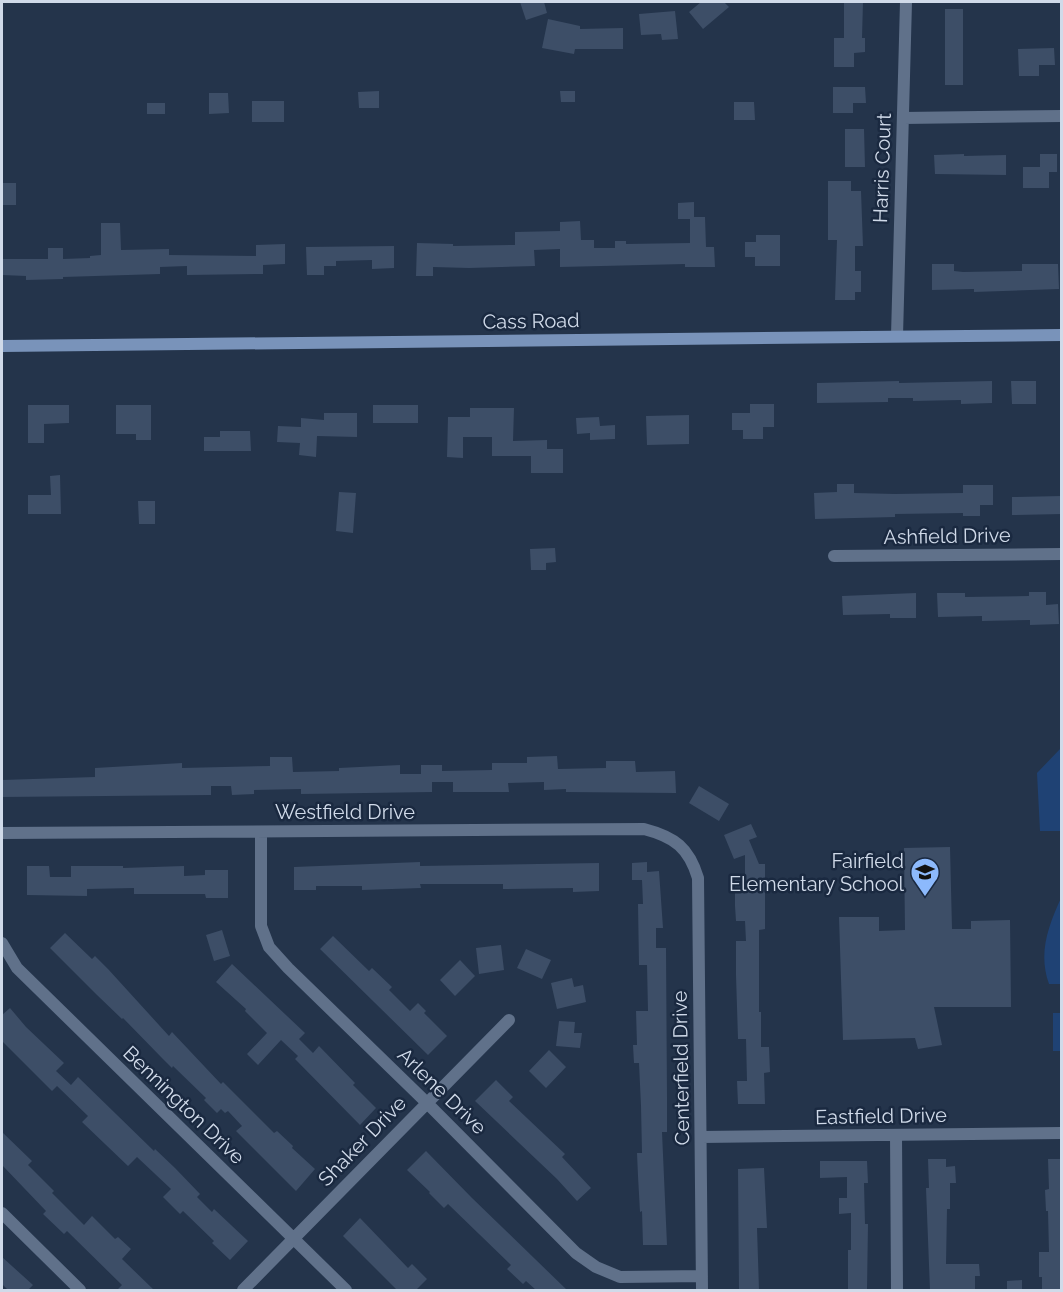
<svg xmlns="http://www.w3.org/2000/svg" width="1063" height="1292" font-family="Raleway,sans-serif">
<style>
.green{fill:#1f4274}
.building{fill:#3d4e67}
.lines{fill:none;stroke-linecap:round;stroke-linejoin:round}
.street{stroke:#60718a;stroke-width:12}
.secondary{stroke:#7993ba;stroke-width:12}
.labels{text-anchor:middle;stroke-width:5;stroke-linejoin:round;paint-order:stroke}
.street-label{font-size:20px;fill:#d0dae9;stroke:#1a2940}
.poi-label{font-size:20px;fill:#d0dae9;stroke:#1a2940;text-anchor:end}
</style>
<rect width="100%" height="100%" fill="#24344b"/>
<path class="green" d="M1061,748V831H1040L1037,773Z
M1061,898V984H1049C1038,953 1048,927 1061,898Z
M1053,1013H1061V1051H1053Z"/>
<path class="building" d="M520,2H544L547,13L526,20Z
M701,2H724L729,7L703,29L689,12Z
M844,2H863L862,38H865V52L854,53V67H834V38H844Z
M945,9H963V85H945Z
M675,11L678,39L662,40L661,34L641,35L639,14Z
M548,19L580,26V29L623,28V49H575L574,54L542,48Z
M1054,48L1055,65H1039V76H1019L1018,49Z
M833,87H865L866,103H853V113H833Z
M379,91V108H359L358,92Z
M560,91H575V102H561Z
M209,93H228L229,113L209,114Z
M252,101H284V122H252Z
M734,102H754L755,120H734Z
M147,103H165V114H147Z
M845,129H864L865,167H845Z
M964,154V156L1006,155V175L935,174L934,155Z
M1040,154H1057V172H1049V188H1023V167H1040Z
M828,181H851V191H861L863,246H855V271H861V292H855V300H835L837,240H828Z
M2,183H16V205H3Z
M694,202V217H705L706,247H714L715,267H685V264L560,267V249L534,250L535,266L469,268L433,267V276H416L417,243L453,244V246L515,245V232L560,231V222L580,221L581,240H594V248H615V241H626V244L690,243V219H678V203Z
M101,223H120L121,250L169,249V255L256,256V245L285,244V264L263,265V274L187,275V266L160,267V274L63,277V279L26,280V276L2,275V259H48V248H63V259L90,258V256L101,255Z
M756,235H780V266H755V257H745V242H756Z
M394,246V268L372,269V260L336,261V266H324V275H307L306,247Z
M932,264H954V271L963,272L1022,271V264H1058L1059,289L974,292V289L932,290Z
M899,381V383L992,381V403L961,404V400L913,401V398H888V402L817,403V383Z
M1011,381H1036V404H1012Z
M750,404H774V427H763V439H743V430H732V413H750Z
M28,405H69V423L44,424V443H28Z
M116,405H151V440H136V434H116Z
M373,405H418V423H373Z
M470,408H514L513,441L547,440V449H563V473H531V456H492V437H463V458L447,457L448,417H470Z
M324,413H357V437L317,436L316,457L299,455L300,443L277,442L278,426L301,427V418L324,420Z
M689,415V444L647,445L646,416Z
M599,417L600,426L615,425V439L590,440V433L577,434L576,418Z
M220,431H250L251,451H204V437H220Z
M60,475L61,514H28V495H51L50,476Z
M837,484H854V493L895,494L963,493V485H993V505H980V516H963V513L895,514V517L815,519L814,493L837,492Z
M339,492L356,493L353,533L336,531Z
M1062,496V514L1012,515V497Z
M138,501H155V524H139Z
M555,548L556,562L546,563V570H531L530,549Z
M1029,592H1046V605L1058,604L1059,624L1030,625V620L982,621V616L938,617L937,593H965V597L1029,596Z
M916,593V618H890V614L843,615L842,596Z
M557,756L558,769L606,768V761H635L636,772L675,771L676,793L566,792V789L544,790V782L508,783L509,792H453V782H432V792L301,794V789L254,790V794L232,795L231,786H211V795L2,797V780L95,777V768L182,763V768L270,766V757H292L293,772L339,771V768L400,765V774H421V765H442V771L492,770V763H527V757Z
M699,786L729,804L719,821L689,803Z
M751,824L757,837L749,840L759,864H765V929L759,930V1012H761V1047H769L770,1072L764,1073L765,1104H738L737,1081H747L746,1039H738L736,975V941H746L745,921H736L735,906V880H745V855L734,859L724,835Z
M950,847L952,929H971V921L1010,920L1011,1007H934L942,1045L918,1049L915,1038L843,1040L839,917H879V931L905,930L904,848Z
M420,862V866L599,863V891L573,892V888L503,889V884H420L421,888L362,890V886H316V890H294V867Z
M647,862V872L659,871L663,928H656V948H666L667,1097V1132H662L667,1245H643L642,1211L640,1212L638,1176L637,1153H642L641,1106L639,1063H634L633,1045H637L636,1011H648L647,965H639L638,904H643L642,880H632V863Z
M27,866H49L50,877H71V866H123V868L184,866V876L205,875V870H228V898H206L205,894H134V888L87,889V896L27,895Z
M222,930L230,956L214,961L206,935Z
M65,933L92,959L95,956L108,969L169,1036L172,1032L221,1084L223,1082L274,1133L277,1131L293,1146L292,1148L315,1169L296,1191L236,1131L242,1126L228,1111L225,1113L221,1109L217,1113L204,1100L206,1098L173,1066L172,1068L161,1057L123,1018L122,1019L97,995L50,948Z
M333,936L369,971L372,968L392,987L389,990L410,1011L418,1003L426,1011L424,1013L447,1036L428,1055L320,949Z
M501,945L504,970L479,974L476,948Z
M526,949L551,960L542,979L517,968Z
M460,960L475,976L455,996L440,980Z
M232,964L305,1033L299,1039L313,1053L319,1046L355,1083L353,1085L376,1108L360,1125L295,1059L298,1056L281,1040L258,1065L247,1054L267,1033L245,1011L246,1009L216,982Z
M572,978L574,987L583,985L586,1002L557,1009L551,983Z
M10,1008L26,1027L64,1063L56,1071L71,1085L78,1077L154,1151L155,1149L175,1168L200,1194L197,1197L212,1212L214,1209L248,1241L230,1260L212,1243L214,1241L183,1211L180,1214L163,1197L171,1189L137,1157L128,1166L82,1122L88,1116L57,1086L52,1091L2,1041V1015Z
M559,1021L575,1022L574,1033H582L580,1048L556,1046Z
M549,1050L566,1067L546,1088L529,1071Z
M496,1080L513,1097L509,1101L565,1154L562,1157L591,1188L577,1201L557,1179L475,1101Z
M2,1132L32,1161L28,1165L54,1191L52,1193L84,1225L92,1216L115,1239L118,1237L131,1249L122,1259L154,1290H117L122,1285L67,1231L64,1234L43,1214L46,1211L2,1165Z
M426,1151L472,1198L567,1290H536L526,1281L523,1284L507,1269L511,1265L448,1204L444,1208L429,1193L430,1192L407,1170Z
M928,1159H946V1167L955,1166L956,1183H950V1209H947L946,1264H979L980,1276H975V1290H930L926,1188H929Z
M1048,1159H1062V1290H1042V1277H1039V1252H1049L1048,1211H1046L1045,1190L1049,1189Z
M820,1161H867L868,1183H864L865,1224H868L867,1290H848V1250H851V1213L839,1214V1198H847V1177L820,1178Z
M764,1168L767,1228H757L759,1290H739L738,1169Z
M360,1218L408,1268L412,1264L427,1279L416,1290H397L343,1236Z
M2,1257L33,1285L28,1290H8L2,1284Z
M1022,1280V1290H1007V1281Z"/>
<g class="lines">
<path class="street" d="M903,118L1062,116
M897,336L906,2
M834,556L1062,554
M261,832V926L269,947L288,968L427,1103L576,1253L596,1267L620,1277L702,1276
M2,833L644,829C675,837 689,848 698,878L702,1290
M2,943L17,968L346,1290
M896,1135L897,1290
M701,1137L1062,1133
M2,1213L80,1290
M243,1290L509,1020"/>
<path class="secondary" d="M2,346L1062,335"/>
</g>
<defs>
<g id="school-pin" transform="scale(1.5)"><path d="M0 17L-7.5 6A9.5 9.5 0 1 1 7.5 6Z" fill="#8cb9fc" stroke="#1a2940"/><path d="M0-5L7-2L0 1L-7-2ZM-4 1L0 2.5L4 1V4Q0 6-4 4Z" fill="#111"/></g>
</defs>
<g fill-rule="evenodd">
<use href="#school-pin" x="925" y="872"/>
</g>
<g class="labels">
<g class="street-label">
<text transform="translate(882 168) rotate(-88)" y="7">Harris Court</text>
<text transform="translate(531 321) rotate(-1)" y="7">Cass Road</text>
<text transform="translate(947 536) rotate(-1)" y="7">Ashfield Drive</text>
<text x="345" y="819">Westfield Drive</text>
<text transform="translate(681 1068) rotate(-91)" y="7">Centerfield Drive</text>
<text transform="translate(442 1091) rotate(44)" y="7">Arlene Drive</text>
<text transform="translate(184 1105) rotate(44)" y="7">Bennington Drive</text>
<text transform="translate(881 1116) rotate(-1)" y="7">Eastfield Drive</text>
<text transform="translate(362 1141) rotate(-46)" y="7">Shaker Drive</text>
</g>
<g class="poi-label">
<text x="904" y="868">Fairfield<tspan x="904" dy="23">Elementary School</tspan></text>
</g>
</g>
<rect width="1063" height="1292" fill="none" stroke="#d0dae9" stroke-width="6"/>
</svg>
